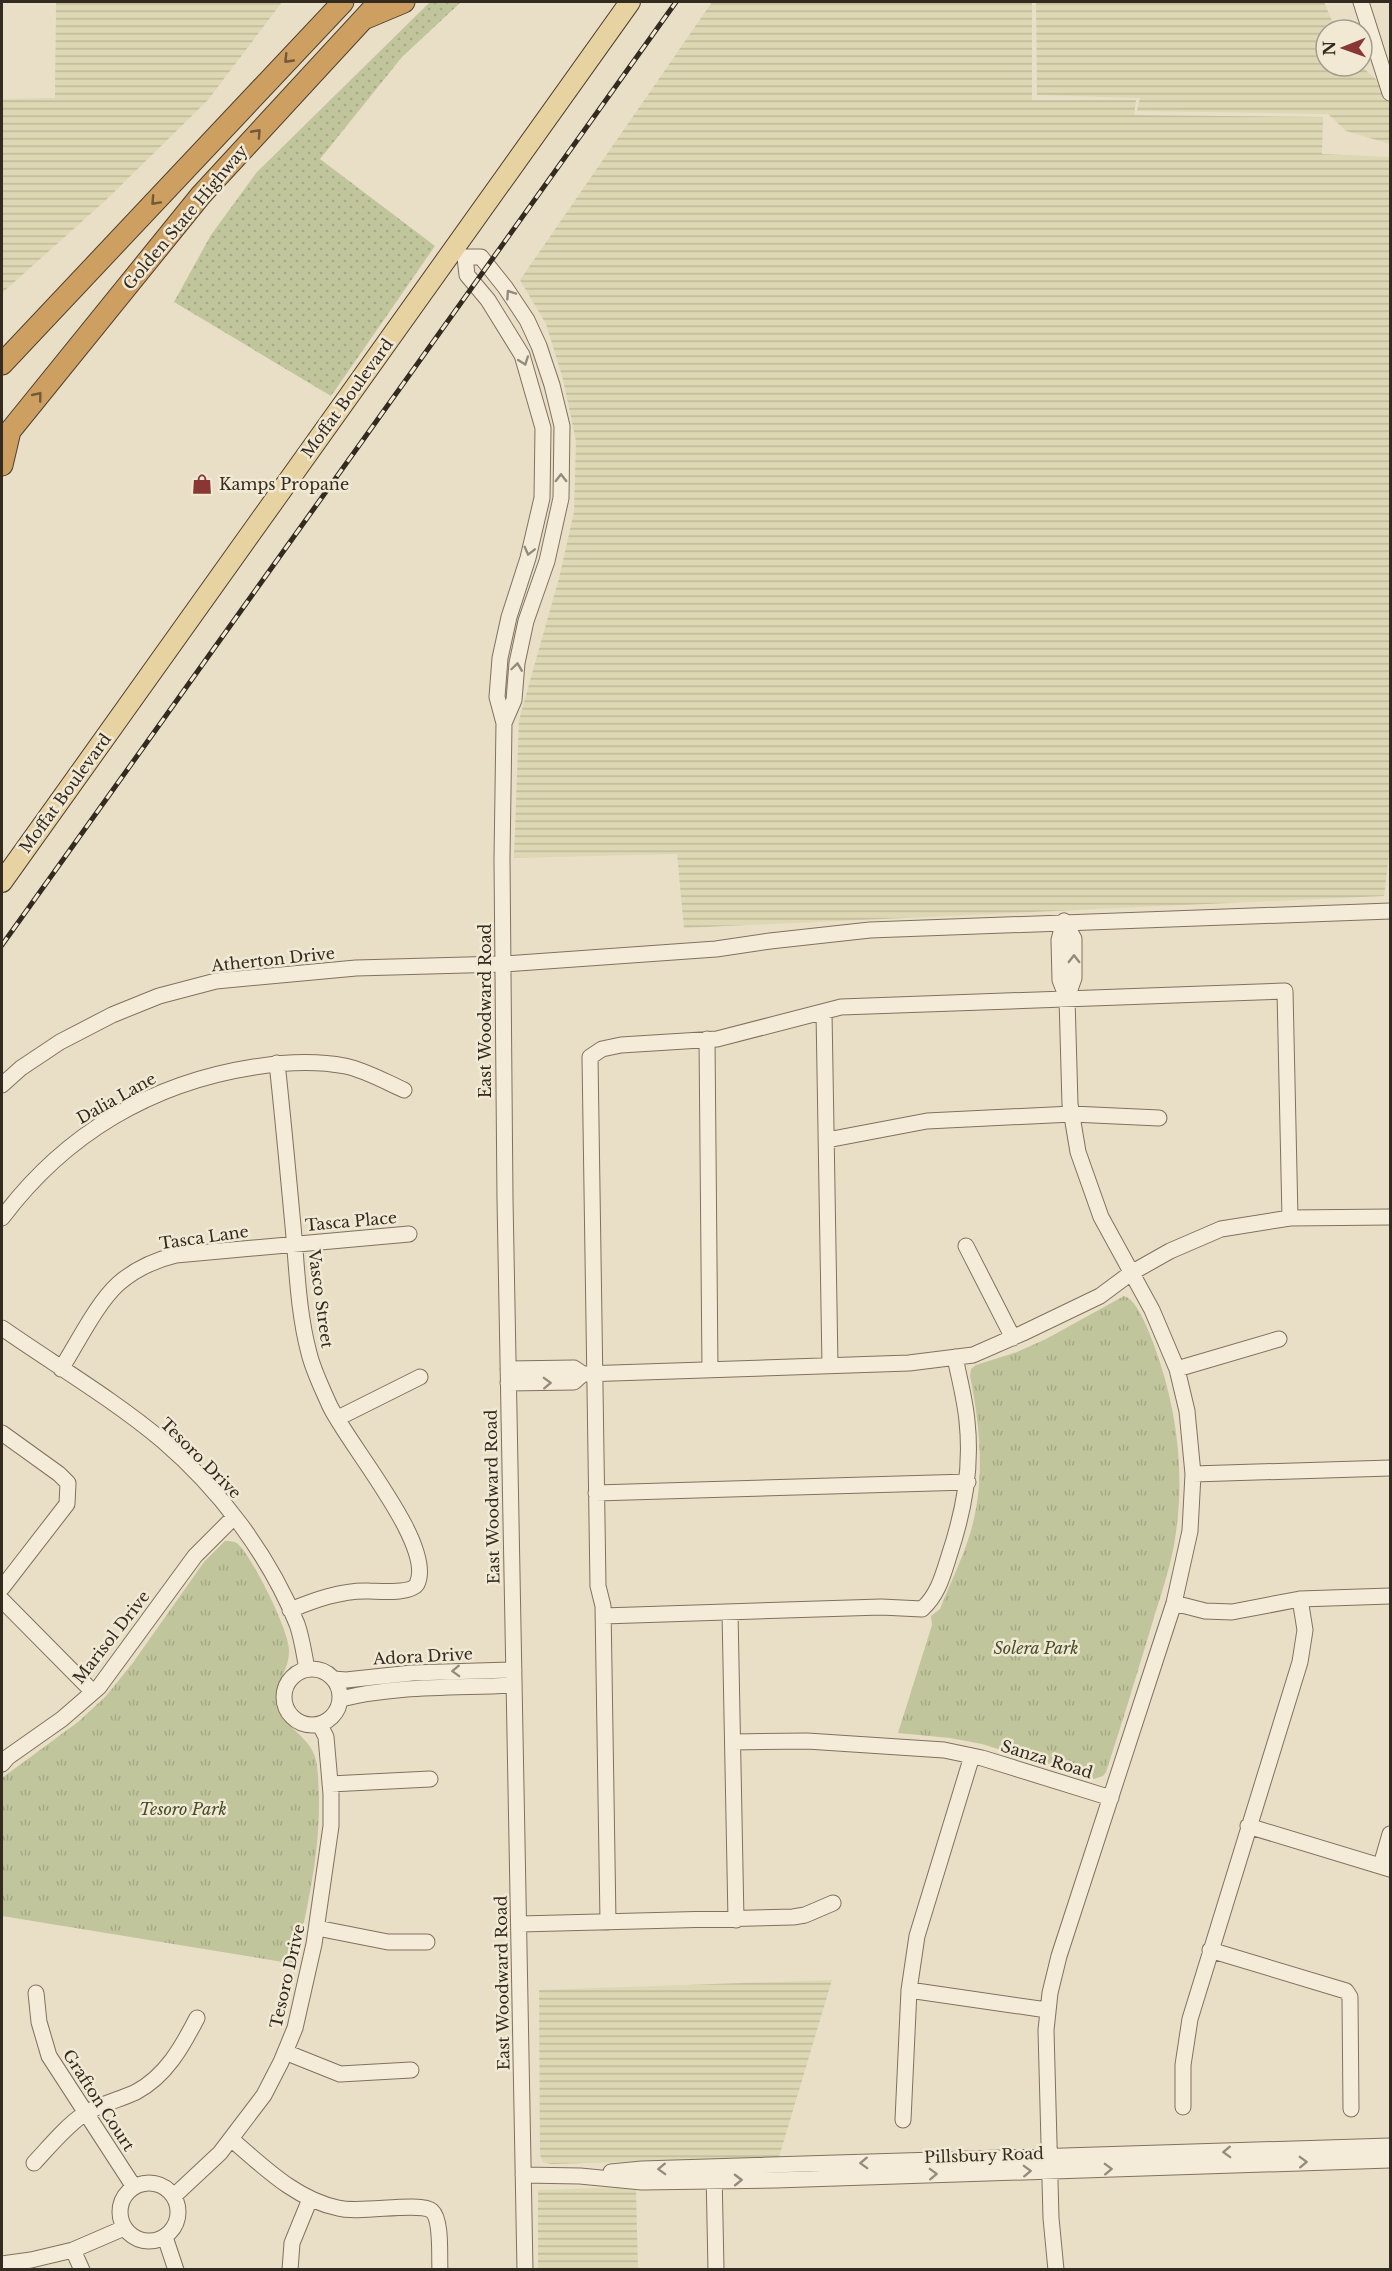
<svg xmlns="http://www.w3.org/2000/svg" width="1392" height="2271" font-family="'Libre Baskerville',serif">
<style>
.farmland{fill:url(#farmland-rules)}
.grass{fill:url(#grass-dots)}
.park{fill:url(#park-tufts)}
.lines{fill:none;stroke-linecap:round;stroke-linejoin:round}
.minor-casing{stroke:#81715e;stroke-width:17}
.major-casing{stroke:#504031;stroke-width:22}
.highway-casing{stroke:#504031;stroke-width:23}
.minor{stroke:#f4ecd8;stroke-width:15}
.major{stroke:#e7d3a2;stroke-width:20}
.highway{stroke:#cd9f61;stroke-width:21}
.rail-casing{stroke:#332a20;stroke-width:5}
.rail{stroke:#f1e9d4;stroke-width:3;stroke-dasharray:9;stroke-linecap:butt}
.oneway{stroke:#71593a}
.oneway2{stroke:#948b7c}
.labels{text-anchor:middle;stroke-width:5;stroke-linejoin:round;paint-order:stroke}
.street-label{font-size:16px;fill:#332a20;stroke:#f1e9d4}
.poi-label{font-size:16px;fill:#332a20;stroke:#f1e9d4;text-anchor:start}
.park-label{font-size:16px;font-style:italic;fill:#444d29;stroke:#f1e9d4}
</style>
<defs>
<pattern id="farmland-rules" width="6" height="5" patternUnits="userSpaceOnUse" patternTransform="scale(1.5)"><rect width="6" height="5" fill="#ddd7b4"/><path d="M0 2.5h6" fill="none" stroke="#beb99a"/></pattern>
<pattern id="grass-dots" width="8" height="8" patternUnits="userSpaceOnUse" patternTransform="scale(1.5)"><rect width="8" height="8" fill="#c0c59b"/><path d="M2 2h.1M6 6h.1" fill="none" stroke="#a5a985" stroke-width="1.8" stroke-linecap="round"/></pattern>
<pattern id="park-tufts" width="24" height="20" patternUnits="userSpaceOnUse" patternTransform="scale(1.5)"><rect width="24" height="20" fill="#c0c59b"/><path d="M3 7l-1-3M5 7V3M7 7l1-3M15 17l-1-3M17 17v-4M19 17l1-3" fill="none" stroke="#a5a985"/></pattern>
</defs>
<rect width="100%" height="100%" fill="#e8dfc6"/>
<path class="farmland" d="M56,2H282L208,100L106,200L2,293V99L55,98Z
M712,2H1032V100H1136L1134,115L1323,117L1322,154L1390,157V846L1384,896L684,928L677,854L514,858L519,720L559,578L574,512L576,441L563,379L546,324L520,280Z
M1036,2H1324L1336,30H1326V66H1361L1390,92V144L1346,131L1328,114L1137,111L1140,98L1037,95Z
M832,1980L779,2157L551,2164L543,2162L540,2155L539,1990Z
M630,2187L636,2190L638,2269H538V2190Z"/>
<path class="grass" d="M430,2H461L402,57L320,159L435,246L331,396L174,302L211,235L257,172Z"/>
<path class="park" d="M1124,1296C1137,1299 1149,1332 1154,1345C1176,1405 1185,1468 1176,1532C1172,1564 1161,1594 1152,1624C1137,1674 1122,1723 1106,1772L1103,1776L1094,1779L982,1744L950,1738L898,1733L932,1625L931,1616L940,1609C949,1586 960,1564 968,1540C986,1487 981,1430 970,1376L971,1369L976,1365L1017,1352L1046,1339Z
M225,1541C230,1541 234,1541 238,1544C252,1557 289,1630 289,1650C290,1668 275,1684 277,1702C280,1726 308,1734 315,1757C319,1770 318,1784 319,1797C320,1854 307,1909 295,1964L2,1916V1778L78,1722L106,1696L132,1664L204,1562Z"/>
<g class="lines">
<g class="minor-casing">
<path id="minor" d="M1361,2L1390,93
M465,257L467,275L488,300L522,355L543,428L542,498L528,558L509,617L500,658L497,697L504,723L502,859L505,1199L525,2270
M465,257H481L505,287L527,320L539,346L552,385L562,426L561,498L547,561L526,621L517,663L514,700L504,723
M1064,921L1074,939V978L1067,998
M824,1012L830,1366
M707,1039L710,1370
M277,1063C283,1118 288,1172 293,1226C297,1268 298,1312 309,1353C313,1370 322,1388 329,1404C345,1441 436,1545 417,1584C411,1594 379,1591 369,1591C341,1590 315,1600 290,1610
M2,1085L21,1068L60,1042L112,1015L159,996L216,981L356,968L503,964L716,949L770,941L870,930L1390,911
M827,1140L927,1121L1072,1114L1159,1118
M2,1218C65,1134 151,1083 254,1067C285,1062 314,1060 345,1066C365,1070 386,1082 404,1090
M966,1246L1013,1338
M2,1328C55,1365 113,1399 163,1441C220,1490 269,1555 297,1624C302,1638 304,1654 307,1669
M61,1369C77,1344 97,1303 118,1284C135,1269 155,1260 176,1255L409,1234
M508,1369L574,1368L583,1374L909,1363L973,1355L1023,1333L1100,1296L1131,1273L1170,1251L1221,1229L1290,1218L1390,1217
M1177,1369L1279,1339
M508,1383L574,1382L583,1374
M338,1418L420,1377
M2,1433L59,1474L68,1483L67,1504L2,1588
M1193,1474L1390,1468
M596,1493L968,1482
M2,1600L93,1692
M1174,1603L1205,1611L1232,1612L1300,1599L1390,1596
M730,1612L736,1920
M603,1616L881,1607L922,1609C938,1595 943,1575 949,1556C964,1511 972,1468 967,1421C965,1399 959,1378 955,1357
M284 1697a28 28 0 1 1 56 0a28 28 0 1 1-56 0Z
M334,1679L346,1680L412,1673L514,1670
M341,1699C397,1685 457,1688 514,1685
M733,1742L807,1741L944,1750L982,1758L1111,1798
M972,1756L917,1936L909,1990L1047,2010
M2,1764L8,1757L62,1719L99,1687L195,1556L234,1517
M330,1784L430,1779
M1248,1826L1390,1869
M1381,1865L1390,1834
M608,1922L603,1606L598,1586L590,1057L602,1049L621,1045L717,1039L841,1007L1285,991L1290,1218
M520,1924L793,1917L805,1915L833,1903
M317,1928L388,1942H427
M1210,1950L1346,1991L1350,1997L1351,2109
M36,1993L39,2022L49,2056L134,2187
M285,2052L340,2074L411,2070
M1183,2107V2065L1190,2019L1300,1662L1305,1630L1300,1599
M903,2120L909,1990
M231,2139C263,2166 295,2199 338,2208C360,2214 420,2201 432,2211C442,2220 439,2256 440,2270
M34,2163C50,2146 65,2127 84,2114C100,2104 119,2100 136,2092C166,2076 182,2047 197,2018
M714,2171L716,2270
M611,2172L642,2169L1390,2146
M523,2175L580,2176L642,2182L776,2180L1390,2160
M120 2212a29 29 0 1 1 58 0a29 29 0 1 1-58 0Z
M174,2196L220,2153L264,2095L281,2062L295,2028L314,1944L331,1826V1794L326,1737L320,1725
M165,2237L176,2270
M73,2250L82,2270
M2,2264L31,2260L73,2250L124,2228
M290,2270L292,2243L310,2199
M1056,2270L1051,2218L1046,2030L1050,1993L1059,1956L1174,1603L1190,1531L1193,1474L1187,1411L1177,1369L1152,1310L1101,1217L1078,1152L1070,1104L1067,998L1060,980L1059,940L1064,921"/>
</g>
<g class="major-casing">
<path id="major" d="M2,882L630,2"/>
</g>
<g class="highway-casing">
<path id="highway" d="M366,18L404,2
M2,364L343,2
M2,441L201,195L379,2
M2,465L10,431"/>
</g>
<use href="#minor" class="minor"/>
<use href="#major" class="major"/>
<use href="#highway" class="highway"/>
<g class="rail-casing">
<path id="rail" d="M2,945L676,2"/>
</g>
<use href="#rail" class="rail"/>
</g>
<defs><path id="oneway-chevron" d="M-2-3.5L2.5 0L-2 3.5" fill="none" stroke-width="1.6" stroke-linecap="round" stroke-linejoin="round" transform="scale(1.5)"/></defs>
<g class="oneway">
<use href="#oneway-chevron" transform="translate(288 59) rotate(134)"/>
<use href="#oneway-chevron" transform="translate(257 133) rotate(-48)"/>
<use href="#oneway-chevron" transform="translate(155 201) rotate(133)"/>
<use href="#oneway-chevron" transform="translate(38 396) rotate(-51)"/>
</g>
<g class="oneway2">
<use href="#oneway-chevron" transform="translate(510 294) rotate(-124)"/>
<use href="#oneway-chevron" transform="translate(524 361) rotate(70)"/>
<use href="#oneway-chevron" transform="translate(561 478) rotate(-90)"/>
<use href="#oneway-chevron" transform="translate(529 551) rotate(104)"/>
<use href="#oneway-chevron" transform="translate(517 667) rotate(-82)"/>
<use href="#oneway-chevron" transform="translate(1074 959) rotate(-90)"/>
<use href="#oneway-chevron" transform="translate(547 1383) rotate(-2)"/>
<use href="#oneway-chevron" transform="translate(456 1671) rotate(178)"/>
<use href="#oneway-chevron" transform="translate(1227 2152) rotate(178)"/>
<use href="#oneway-chevron" transform="translate(1303 2162) rotate(-2)"/>
<use href="#oneway-chevron" transform="translate(864 2163) rotate(178)"/>
<use href="#oneway-chevron" transform="translate(662 2169) rotate(178)"/>
<use href="#oneway-chevron" transform="translate(1108 2169) rotate(-2)"/>
<use href="#oneway-chevron" transform="translate(1027 2171) rotate(-2)"/>
<use href="#oneway-chevron" transform="translate(933 2174) rotate(-2)"/>
<use href="#oneway-chevron" transform="translate(738 2180) rotate(-1)"/>
</g>
<defs>
<g id="shop-bare" transform="scale(1.62)"><path d="M-5-2.5h2.3a2.7 3.5 0 0 1 5.4 0H5L5.5 6h-11ZM-1.5-2.5h3a1.5 2.3 0 0 0-3 0Z" fill="#893635" stroke="#f1e9d4" stroke-width="2.5" paint-order="stroke"/></g>
</defs>
<g fill-rule="evenodd">
<use href="#shop-bare" x="202" y="484"/>
</g>
<g class="labels">
<g class="street-label">
<text transform="translate(185 217) rotate(-50)" y="6">Golden State Highway</text>
<text transform="translate(347 398) rotate(-54)" y="6">Moffat Boulevard</text>
<text transform="translate(65 793) rotate(-54)" y="6">Moffat Boulevard</text>
<text transform="translate(273 959) rotate(-6)" y="6">Atherton Drive</text>
<text transform="translate(485 1011) rotate(-90)" y="6">East Woodward Road</text>
<text transform="translate(116 1098) rotate(-29)" y="6">Dalia Lane</text>
<text transform="translate(351 1221) rotate(-5)" y="6">Tasca Place</text>
<text transform="translate(204 1237) rotate(-8)" y="6">Tasca Lane</text>
<text transform="translate(321 1299) rotate(82)" y="6">Vasco Street</text>
<text transform="translate(201 1458) rotate(45)" y="6">Tesoro Drive</text>
<text transform="translate(492 1497) rotate(-91)" y="6">East Woodward Road</text>
<text transform="translate(111 1637) rotate(-52)" y="6">Marisol Drive</text>
<text transform="translate(423 1656) rotate(-3)" y="6">Adora Drive</text>
<text transform="translate(1047 1759) rotate(17)" y="6">Sanza Road</text>
<text transform="translate(287 1976) rotate(-77)" y="6">Tesoro Drive</text>
<text transform="translate(502 1983) rotate(-91)" y="6">East Woodward Road</text>
<text transform="translate(99 2100) rotate(57)" y="6">Grafton Court</text>
<text transform="translate(984 2155) rotate(-2)" y="6">Pillsbury Road</text>
</g>
<g class="poi-label">
<text x="219" y="490">Kamps Propane</text>
</g>
<g class="park-label">
<text x="1036" y="1654">Solera Park</text>
<text x="183" y="1815">Tesoro Park</text>
</g>
</g>
<rect width="1392" height="2271" fill="none" stroke="#332a20" stroke-width="6"/>
<g transform="translate(1344 48) rotate(269)"><circle r="28" fill="#f1e9d4" stroke="#a59d8c" stroke-width="1.5"/>
<path d="M0-4.5L10 22L0 15L-10 22Z" fill="#893635"/>
<text y="-9" font-size="16" font-weight="bold" text-anchor="middle" fill="#332a20">N</text>
</g>
</svg>
